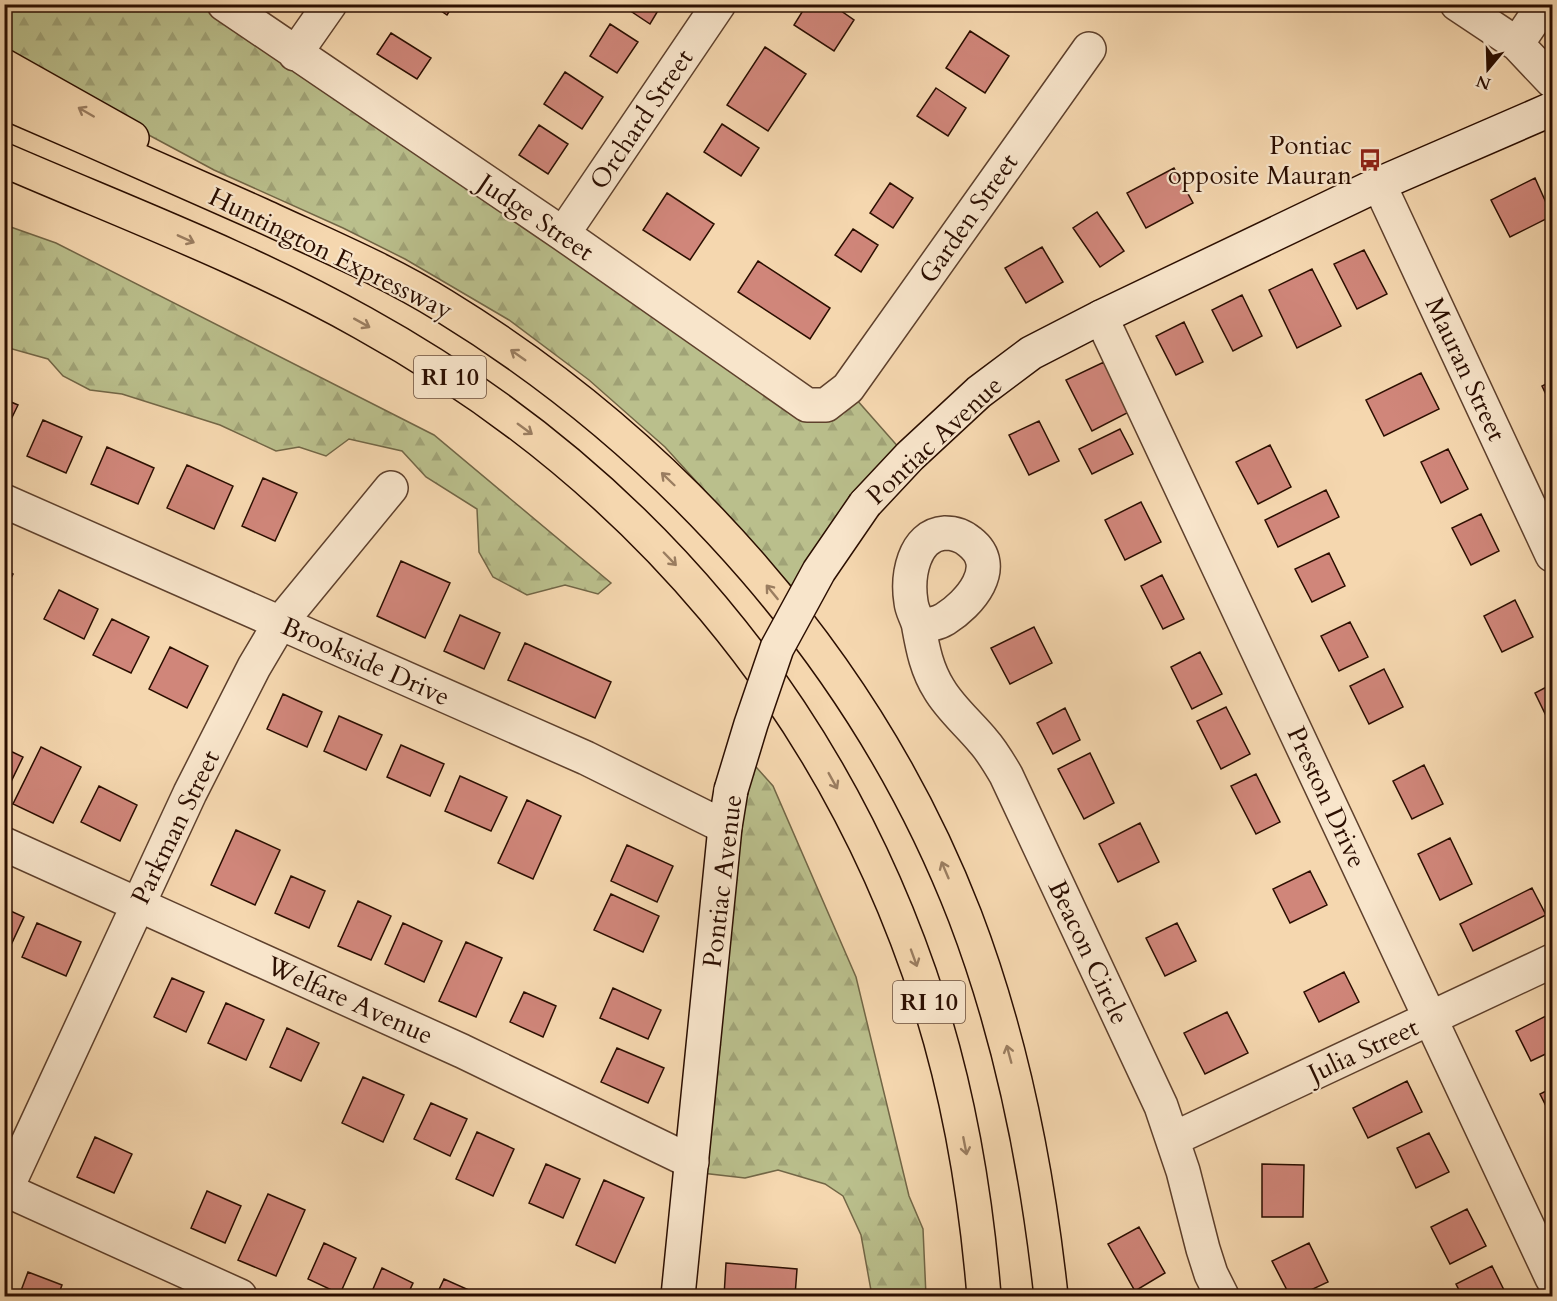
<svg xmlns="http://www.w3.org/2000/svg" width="1557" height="1301" font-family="Cardo,serif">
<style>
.forest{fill:url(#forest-firs);stroke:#726646;stroke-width:1.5}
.building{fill:#d0867a;stroke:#2b0e00;stroke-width:1.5}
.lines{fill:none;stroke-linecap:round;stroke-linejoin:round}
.street-casing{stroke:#5e402c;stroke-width:36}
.secondary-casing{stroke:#2b0e00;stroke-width:36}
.highway-casing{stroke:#2b0e00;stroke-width:36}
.street{stroke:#f8e5cb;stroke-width:33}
.secondary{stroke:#f8e5cb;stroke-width:33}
.highway{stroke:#f5d7af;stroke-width:33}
.secondary-bridge-casing{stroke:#2b0e00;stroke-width:36;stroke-linecap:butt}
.secondary-bridge{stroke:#f8e5cb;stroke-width:33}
.oneway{stroke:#9a7d60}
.labels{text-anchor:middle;stroke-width:4.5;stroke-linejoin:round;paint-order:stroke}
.shield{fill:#f8e5cb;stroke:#684e3d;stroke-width:1.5}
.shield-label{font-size:24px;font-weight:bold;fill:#2b0e00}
.street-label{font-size:26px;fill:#2b0e00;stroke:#f8e5cb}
.poi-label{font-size:26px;fill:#2b0e00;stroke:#f8e5cb;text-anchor:end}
</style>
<defs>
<pattern id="forest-firs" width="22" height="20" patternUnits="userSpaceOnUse" patternTransform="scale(1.5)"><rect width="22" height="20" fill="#babf8c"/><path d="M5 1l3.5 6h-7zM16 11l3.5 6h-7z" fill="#a0a377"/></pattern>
</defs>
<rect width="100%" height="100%" fill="#f5d7af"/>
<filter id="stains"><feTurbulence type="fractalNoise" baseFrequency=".00333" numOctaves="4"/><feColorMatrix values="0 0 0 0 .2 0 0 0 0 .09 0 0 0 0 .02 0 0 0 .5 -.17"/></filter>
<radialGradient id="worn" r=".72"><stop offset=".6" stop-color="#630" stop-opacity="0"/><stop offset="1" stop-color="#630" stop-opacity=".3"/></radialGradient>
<path class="forest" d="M4,5H219L814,402L848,390L901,450L792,587L665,447L589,380L509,320L405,259L343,228L214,170L5,58Z
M5,225L56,243L434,435L611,583L598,594L565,585L527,595L493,577L479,552L477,509L426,477L402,451L349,439L326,456L299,447L276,451L220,425L122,394L90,390L63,376L48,359L5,347Z
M740,749L773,786L856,977L909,1196L923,1229L926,1296H872L861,1235L843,1196L825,1184L778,1170L745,1178L693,1172Z"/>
<path class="building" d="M431,4H454L447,15Z
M620,4H662L650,24Z
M807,4H831L854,20L834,51L794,25Z
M610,24L638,42L617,73L590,56Z
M970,31L1009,56L985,93L946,68Z
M391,33L431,58L417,79L377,54Z
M765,47L806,74L768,131L727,105Z
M565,72L603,97L582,129L544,104Z
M936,88L966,108L948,136L917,116Z
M722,124L759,148L741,176L704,152Z
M539,125L568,144L548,174L519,155Z
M1174,168L1193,203L1146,228L1127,193Z
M1535,178L1552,216L1510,237L1491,200Z
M890,183L913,198L893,228L870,213Z
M667,193L714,224L690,260L643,230Z
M1097,212L1124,251L1100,267L1073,228Z
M853,229L878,245L861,272L835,255Z
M1042,247L1063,282L1026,303L1005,268Z
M1364,250L1387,294L1357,309L1334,264Z
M758,261L830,308L810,339L738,292Z
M1312,269L1341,326L1297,348L1269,290Z
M1242,295L1262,336L1233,351L1212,310Z
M1184,322L1203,362L1176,375L1156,336Z
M1104,362L1129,412L1092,431L1066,380Z
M1421,373L1439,409L1384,436L1366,400Z
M1552,381V407L1542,386Z
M4,399L18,405L4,434Z
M43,420L82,437L66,473L27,456Z
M1039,421L1059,461L1029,475L1009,435Z
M1120,429L1133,454L1092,474L1079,449Z
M1270,445L1291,487L1258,504L1236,462Z
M107,447L154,468L138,504L91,484Z
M1448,449L1468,489L1441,503L1421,462Z
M187,465L233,486L214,529L167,508Z
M263,478L297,493L275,541L242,526Z
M1326,490L1339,517L1278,547L1265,520Z
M1141,502L1161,542L1125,560L1105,520Z
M1481,514L1499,551L1471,565L1452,528Z
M1329,553L1345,586L1312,602L1295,569Z
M401,561L450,583L425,638L377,616Z
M4,569L13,574L4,592Z
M1162,575L1184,619L1163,629L1141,586Z
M59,590L98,609L84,639L44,619Z
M1515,600L1533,637L1502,652L1484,616Z
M460,615L500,633L484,669L444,651Z
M112,619L149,637L131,673L93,655Z
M1350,622L1368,657L1339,671L1321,636Z
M1034,627L1052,663L1010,684L991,648Z
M525,643L611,682L595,718L508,680Z
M170,647L208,666L187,708L149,689Z
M1200,652L1222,694L1192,709L1171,667Z
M1384,669L1403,707L1369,724L1350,686Z
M1552,684V728L1535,693Z
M283,694L322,712L307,747L267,729Z
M1226,707L1250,754L1221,769L1197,721Z
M1065,708L1080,740L1053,754L1037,723Z
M339,716L382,735L366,770L324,751Z
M401,745L444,764L430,796L387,777Z
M41,747L81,767L53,823L13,804Z
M4,748L23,757L7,790L4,789Z
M1090,753L1114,803L1084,819L1058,769Z
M1424,765L1443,804L1412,819L1393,781Z
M1256,774L1280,822L1256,834L1231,786Z
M460,776L507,797L491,831L445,811Z
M99,786L137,805L120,841L81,822Z
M527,800L561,816L533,879L498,863Z
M1140,823L1159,862L1118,882L1099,844Z
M236,830L280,850L255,905L211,885Z
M1450,838L1472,884L1440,900L1418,854Z
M627,845L673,866L657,902L611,881Z
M1310,871L1327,905L1290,923L1273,889Z
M291,876L325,891L309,928L275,913Z
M1532,888L1546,915L1473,951L1460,924Z
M611,894L659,916L643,952L594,930Z
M358,901L391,916L371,960L338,946Z
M4,908L24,917L4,960Z
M37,923L81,942L66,976L22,957Z
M403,923L442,941L424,982L385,964Z
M1177,923L1196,961L1165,976L1146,938Z
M466,942L502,958L476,1017L439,1001Z
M1344,972L1359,1002L1319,1022L1304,992Z
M172,978L204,992L186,1032L154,1017Z
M613,988L661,1010L648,1039L600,1018Z
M524,992L556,1006L543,1037L510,1022Z
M226,1003L264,1020L246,1060L208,1043Z
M1227,1012L1248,1053L1205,1074L1184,1033Z
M1552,1013V1051L1531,1061L1516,1031Z
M287,1028L319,1043L301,1081L270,1067Z
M617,1048L664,1068L648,1103L601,1082Z
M363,1077L404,1095L383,1142L342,1123Z
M1407,1081L1422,1112L1368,1138L1353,1108Z
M1552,1088V1118L1540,1094Z
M431,1103L467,1119L450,1156L414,1139Z
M477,1132L514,1149L493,1196L456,1179Z
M1429,1133L1449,1172L1416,1188L1397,1148Z
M95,1137L132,1154L114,1193L77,1177Z
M546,1164L580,1179L563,1218L529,1203Z
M1262,1164L1304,1165L1303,1217H1262Z
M604,1180L644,1198L615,1263L576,1245Z
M207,1191L241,1206L225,1243L191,1228Z
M268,1194L305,1210L276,1276L238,1260Z
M1467,1209L1486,1246L1450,1264L1431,1227Z
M1139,1227L1165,1273L1135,1291L1108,1244Z
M324,1243L356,1258L340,1294L308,1279Z
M1309,1243L1328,1282L1298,1296H1290L1272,1261Z
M726,1263L797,1269L795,1296H724Z
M1492,1266L1507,1296H1462L1456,1284Z
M382,1268L413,1283L407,1296H370Z
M28,1272L62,1285L58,1296H19Z
M444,1279L478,1294L477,1296H436Z"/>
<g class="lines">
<g class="street-casing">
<path id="street" d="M224,4L563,234L807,405H826L848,388L1089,49
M1457,4L1517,44L1552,81
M1517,44L1544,4
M295,54L330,4
M1379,184L1552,555
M563,234L719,4
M1101,317L1552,1278
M4,501L586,758L725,827
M919,626C928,625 937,624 945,619C969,604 1002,567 970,542C963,536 954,533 945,533C913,535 907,577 911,602C912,612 918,619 919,628C923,650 927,670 939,689C950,708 969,724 983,741C992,751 999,763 1006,775L1161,1106L1183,1171L1203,1249L1211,1274L1222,1296
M4,844L462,1051L692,1162
M1173,1139L1552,961
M4,1189L240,1296
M4,1194L190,793L254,667L280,623L391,488"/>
</g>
<g class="secondary-casing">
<path id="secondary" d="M865,504L910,456L979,392L1031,353L1101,317L1379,184L1552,109
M678,1296L725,827L731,790"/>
</g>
<g class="highway-casing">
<path id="highway" d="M4,66L132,138
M4,102C90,139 176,177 261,215C323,244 386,270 444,306C674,447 867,663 965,916C1012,1039 1037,1166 1051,1296
M4,160C124,212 249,259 363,323C636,474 835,706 930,1005C960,1100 976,1197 984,1296"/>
</g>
<use href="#street" class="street"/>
<use href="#secondary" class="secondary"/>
<use href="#highway" class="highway"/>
<g class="secondary-bridge-casing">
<path id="secondary-bridge" d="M731,790L751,724L777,648L819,571L865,504"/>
</g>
<use href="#secondary-bridge" class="secondary-bridge"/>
</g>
<defs><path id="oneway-shaft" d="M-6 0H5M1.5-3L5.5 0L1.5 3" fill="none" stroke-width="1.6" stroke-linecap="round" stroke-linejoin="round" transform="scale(1.5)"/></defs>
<g class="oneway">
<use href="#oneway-shaft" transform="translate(86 112) rotate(-150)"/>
<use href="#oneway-shaft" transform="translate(186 239) rotate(24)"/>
<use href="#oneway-shaft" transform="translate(362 323) rotate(29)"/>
<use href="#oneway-shaft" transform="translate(518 355) rotate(-145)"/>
<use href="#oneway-shaft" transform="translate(525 429) rotate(36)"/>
<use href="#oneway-shaft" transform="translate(668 479) rotate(-136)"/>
<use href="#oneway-shaft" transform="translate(670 559) rotate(46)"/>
<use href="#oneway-shaft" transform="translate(772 592) rotate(-129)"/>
<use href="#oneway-shaft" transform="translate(833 781) rotate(61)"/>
<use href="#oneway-shaft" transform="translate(945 870) rotate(-113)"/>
<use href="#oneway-shaft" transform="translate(914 958) rotate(70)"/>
<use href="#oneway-shaft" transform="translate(1009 1054) rotate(-105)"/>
<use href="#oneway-shaft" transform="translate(965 1146) rotate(79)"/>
</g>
<defs>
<g id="bus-bare" transform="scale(1.8)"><path d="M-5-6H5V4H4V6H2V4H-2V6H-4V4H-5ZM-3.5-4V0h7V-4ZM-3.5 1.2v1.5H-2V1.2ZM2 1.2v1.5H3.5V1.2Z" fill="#8f2418" stroke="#f8e5cb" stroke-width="2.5" paint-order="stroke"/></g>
</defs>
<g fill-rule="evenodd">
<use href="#bus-bare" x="1370" y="160"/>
</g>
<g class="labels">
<g class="shield">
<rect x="414" y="356" width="72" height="42" rx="4.5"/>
<rect x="893" y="981" width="72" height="42" rx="4.5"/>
</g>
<g class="shield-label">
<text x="450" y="385">RI 10</text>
<text x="929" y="1010">RI 10</text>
</g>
<g class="street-label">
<text transform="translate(641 119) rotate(-56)" y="9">Orchard Street</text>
<text transform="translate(536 217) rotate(34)" y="9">Judge Street</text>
<text transform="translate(968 218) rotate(-55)" y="9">Garden Street</text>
<text transform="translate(331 253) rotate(26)" y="9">Huntington Expressway</text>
<text transform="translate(1466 369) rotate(65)" y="9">Mauran Street</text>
<text transform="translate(934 440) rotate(-43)" y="9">Pontiac Avenue</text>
<text transform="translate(366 661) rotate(24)" y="9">Brookside Drive</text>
<text transform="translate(1327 797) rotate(65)" y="9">Preston Drive</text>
<text transform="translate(175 827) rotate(-64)" y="9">Parkman Street</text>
<text transform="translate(722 881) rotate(-83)" y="9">Pontiac Avenue</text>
<text transform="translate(1089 952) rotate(65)" y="9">Beacon Circle</text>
<text transform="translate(350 1000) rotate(24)" y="9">Welfare Avenue</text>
<text transform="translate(1363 1050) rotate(-25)" y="9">Julia Street</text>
</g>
<g class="poi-label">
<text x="1352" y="154">Pontiac<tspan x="1352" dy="30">opposite Mauran</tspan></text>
</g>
</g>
<rect width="1557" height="1301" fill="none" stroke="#f5d7af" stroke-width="24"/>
<rect x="6" y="6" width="1545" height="1289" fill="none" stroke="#2b0e00" stroke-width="3"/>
<rect x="12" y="12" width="1533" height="1277" fill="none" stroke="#2b0e00" stroke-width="1.5"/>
<g transform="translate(1488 69) rotate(199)" stroke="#f8e5cb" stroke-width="4.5" paint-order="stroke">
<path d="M0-4.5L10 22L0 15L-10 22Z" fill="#2b0e00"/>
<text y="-9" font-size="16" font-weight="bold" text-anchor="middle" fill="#2b0e00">N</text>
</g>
<rect width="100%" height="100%" filter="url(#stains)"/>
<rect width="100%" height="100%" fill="url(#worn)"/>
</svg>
